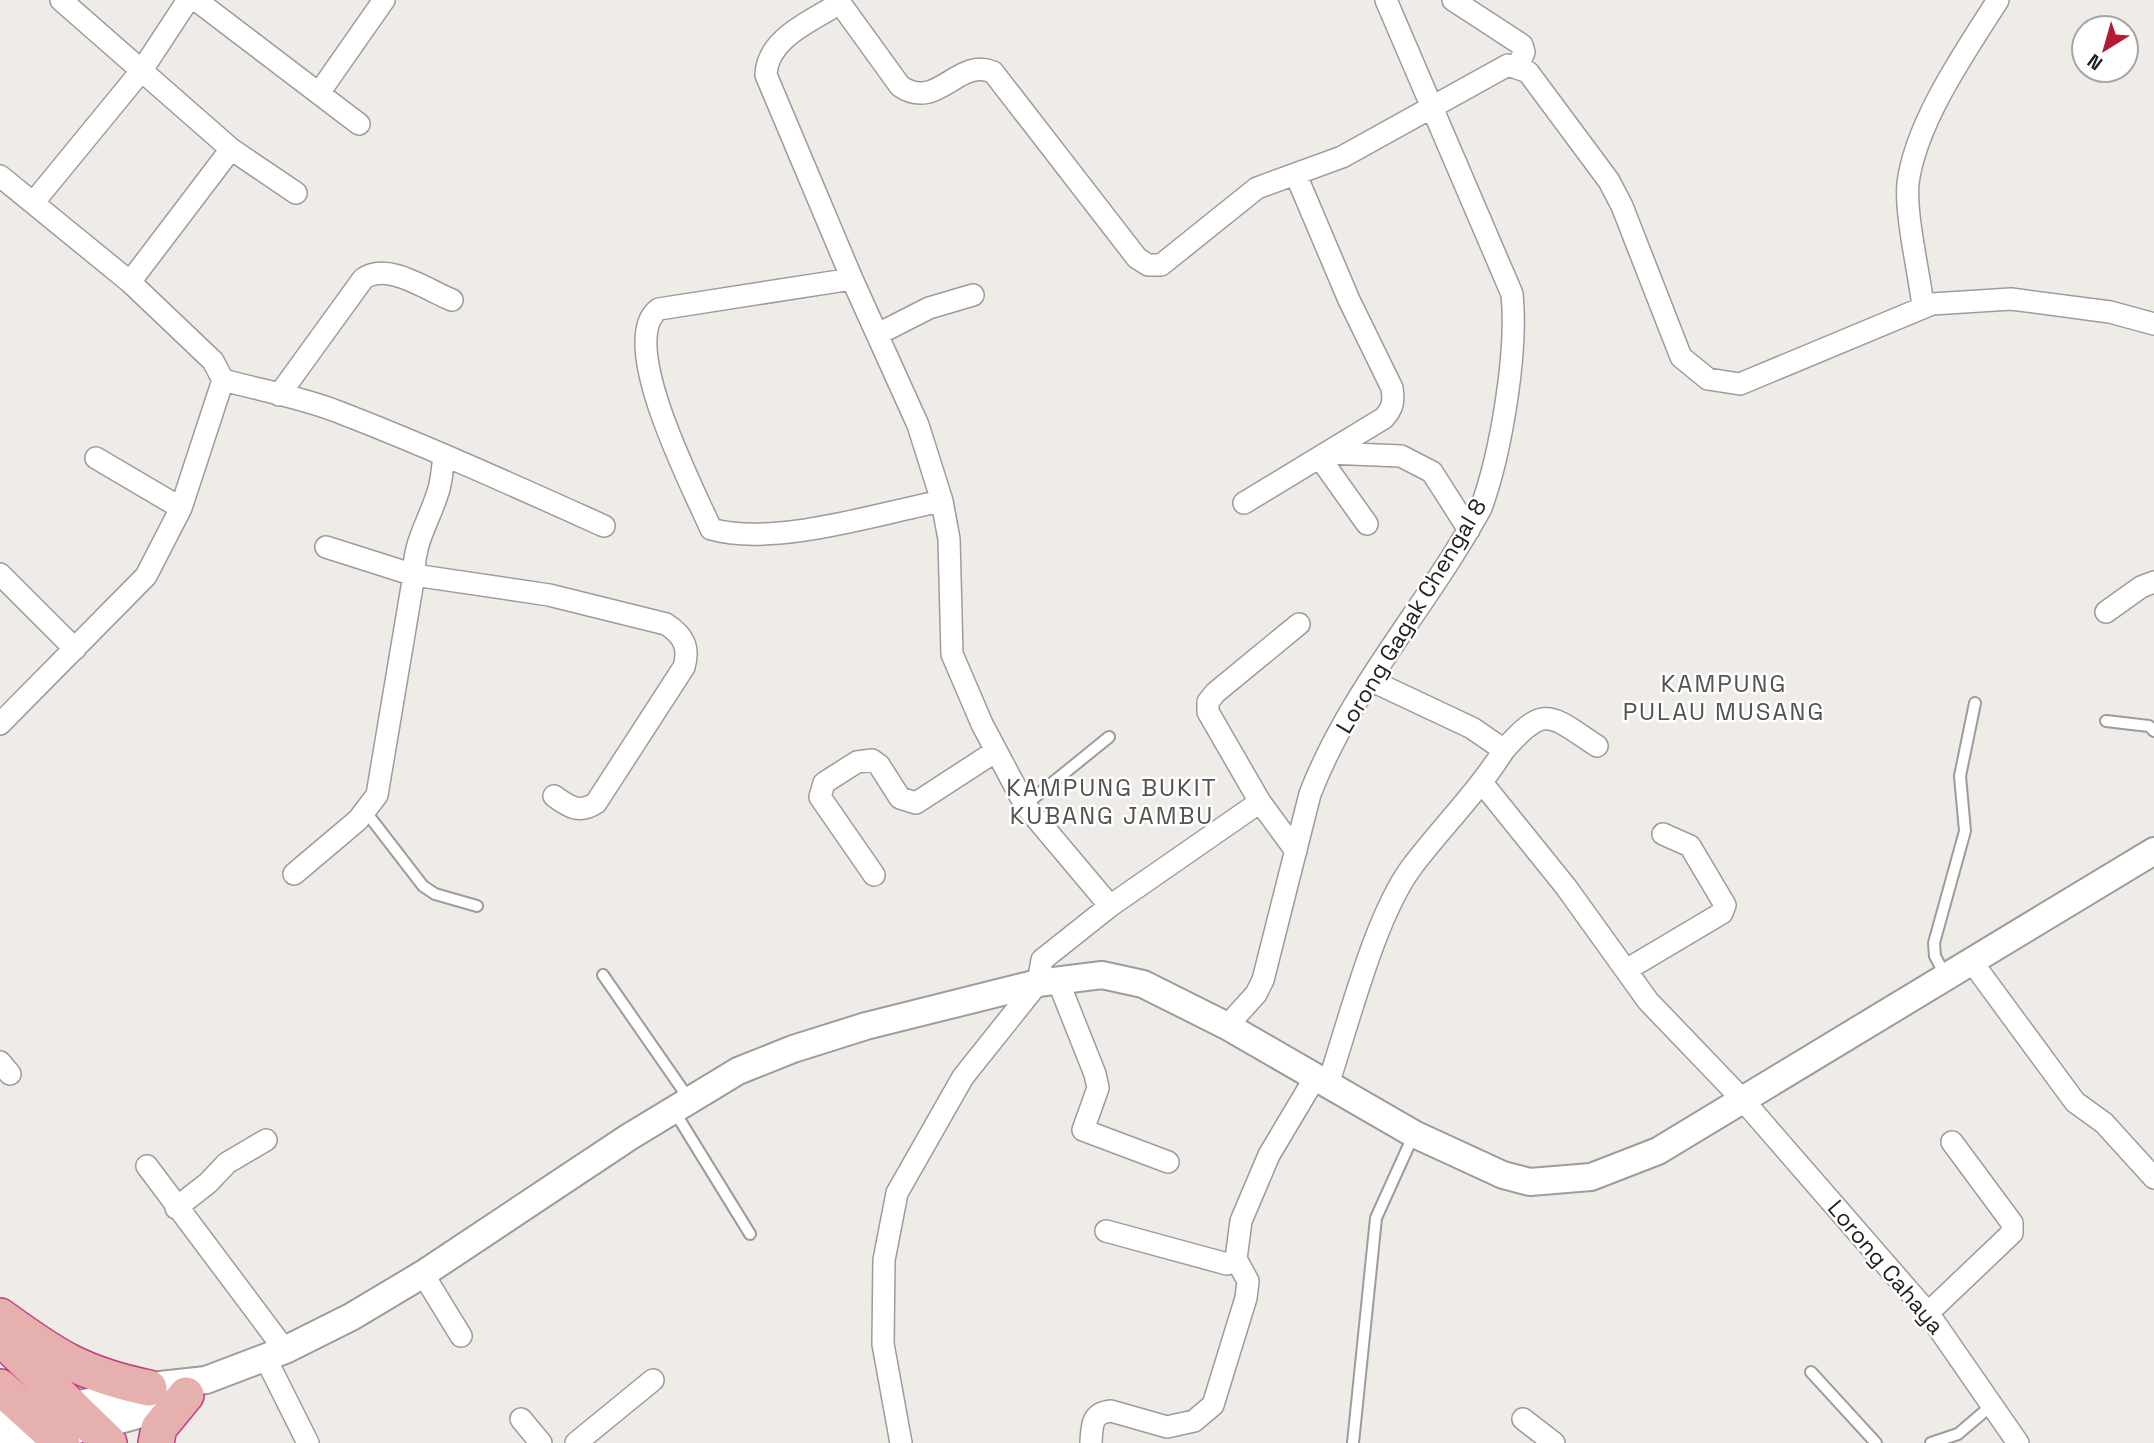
<svg xmlns="http://www.w3.org/2000/svg" width="2154" height="1443" font-family="'Space Grotesk',sans-serif">
<style>
.lines{fill:none;stroke-linecap:round;stroke-linejoin:round}
.service-casing{stroke:#9c9c9c;stroke-width:14}
.minor-casing{stroke:#9c9c9c;stroke-width:24}
.tertiary-casing{stroke:#9c9c9c;stroke-width:30}
.trunk-casing{stroke:#c43c83;stroke-width:38}
.service{stroke:#fff;stroke-width:10}
.minor{stroke:#fff;stroke-width:21}
.tertiary{stroke:#fff;stroke-width:26}
.trunk{stroke:#e6b0ae;stroke-width:35}
.labels{text-anchor:middle;stroke-width:5;stroke-linejoin:round;paint-order:stroke}
.street-label{font-size:23px;fill:#1f1f1f;stroke:#fff}
.neighbourhood-label{font-size:24px;letter-spacing:2px;fill:#525252;stroke:#fff}
</style>
<rect width="100%" height="100%" fill="#efebe7"/>
<g class="lines">
<g class="service-casing">
<path id="service" d="M2106,721L2149,726L2154,731
M1025,805L1109,737
M366,812L423,886L435,894L477,906
M603,975L689,1099
M1945,975L1935,956L1934,943L1965,831L1960,776L1975,703
M673,1109L750,1234
M1811,1372L1876,1443
M1353,1443L1376,1218L1414,1134
M1931,1443L1958,1434L1992,1405"/>
</g>
<g class="minor-casing">
<path id="minor" d="M61,0L231,149L296,193
M196,0L359,124
M838,0L840,3C812,21 767,38 766,75L852,279L918,425L942,501L949,539L952,654L982,724L1025,805L1110,906
M1453,0L1522,45L1524,52L1518,66
M840,3L900,86C938,112 957,57 993,72L1137,258L1148,265H1161L1257,188L1342,157L1508,65L1528,72L1609,181L1622,206L1681,357L1708,379L1740,384L1932,304L2011,299L2110,312L2154,324
M319,93L384,0
M0,176L130,282L213,361L223,380C260,390 300,397 336,411C427,446 515,486 604,526
M33,203L142,70L188,0
M852,279L659,309C615,339 694,490 711,529C774,547 876,514 942,501
M130,282L231,149
M1923,306C1919,272 1905,215 1908,183C1916,122 1965,52 1998,0
M878,334L929,308L973,295
M279,395L363,279C387,261 427,290 452,300
M1328,453L1401,456L1432,472L1469,530
M96,458L181,508
M1320,458L1367,524
M1244,503L1384,418C1393,408 1394,401 1392,388L1349,300L1296,175
M326,547L414,575L549,595L666,624C683,635 690,647 684,667L596,803C579,814 569,807 554,796
M0,574L75,649
M2106,612L2141,587L2154,582
M0,724L146,576L181,508L223,380
M1504,750C1545,703 1550,715 1597,746
M1483,784L1566,887L1648,1001L1742,1099L1928,1313L2018,1443
M1296,851L1260,802L1208,712V702L1215,693L1299,624
M294,874L358,820L377,795L414,575C413,544 428,523 437,495C442,483 442,469 444,456
M874,875L820,797L824,783L857,762L872,760L879,765L900,798L916,803L996,751
M1972,962L2075,1102L2104,1123L2154,1178
M1626,970L1722,913L1725,905L1690,846L1663,834
M1058,981L1095,1074L1098,1088L1083,1130L1168,1162
M1227,1026L1256,994L1263,980L1310,794C1350,690 1428,605 1481,508C1501,453 1518,352 1512,294L1386,0
M0,1062L10,1074
M1328,1084C1349,1022 1374,919 1411,868C1441,828 1477,793 1504,750L1472,728L1370,680
M147,1166L285,1350
M176,1208L208,1183L227,1163L266,1140
M1106,1231L1227,1264L1236,1259L1241,1221L1269,1155L1316,1076
M423,1274L461,1336
M1928,1313L2012,1233V1223L1952,1142
M265,1357L308,1443
M521,1419L541,1443
M1523,1419L1554,1443
M576,1443L653,1380
M901,1443L883,1344L884,1260L897,1193L963,1077L1038,983L1042,960L1110,906L1260,802
M1091,1443C1092,1426 1091,1413 1111,1411L1167,1427L1194,1421L1213,1405L1246,1298L1248,1281L1236,1259"/>
</g>
<g class="tertiary-casing">
<path id="tertiary" d="M0,1423L160,1385L206,1380L285,1350L351,1317L423,1274L629,1137L738,1071L793,1049L866,1026L1038,983L1102,975L1143,984L1227,1026L1414,1134L1503,1175L1530,1182L1591,1177L1658,1151L2154,851
M11,1443C69,1431 131,1423 185,1396"/>
</g>
<g class="trunk-casing">
<path id="trunk" d="M0,1316C55,1356 81,1374 149,1388
M1,1338L109,1443
M0,1387L62,1443
M156,1443L159,1428L186,1395"/>
</g>
<use href="#service" class="service"/>
<use href="#minor" class="minor"/>
<use href="#tertiary" class="tertiary"/>
<use href="#trunk" class="trunk"/>
</g>
<g class="labels">
<g class="street-label">
<text transform="translate(1411 616) rotate(-59)" y="8">Lorong Gagak Chengal 8</text>
<text transform="translate(1886 1267) rotate(50)" y="8">Lorong Cahaya</text>
</g>
<g class="neighbourhood-label">
<text x="1724" y="692">KAMPUNG<tspan x="1724" dy="28">PULAU MUSANG</tspan></text>
<text x="1112" y="796">KAMPUNG BUKIT<tspan x="1112" dy="28">KUBANG JAMBU</tspan></text>
</g>
</g>
<g transform="translate(2105 49) rotate(217)"><circle r="33" fill="#ffffff" stroke="#a5a5a5" stroke-width="2"/>
<path d="M0-5L12 26L0 18L-12 26Z" fill="#b51a35"/>
<text y="-10" font-size="19" font-weight="bold" text-anchor="middle" fill="#1f1f1f">N</text>
</g>
</svg>
